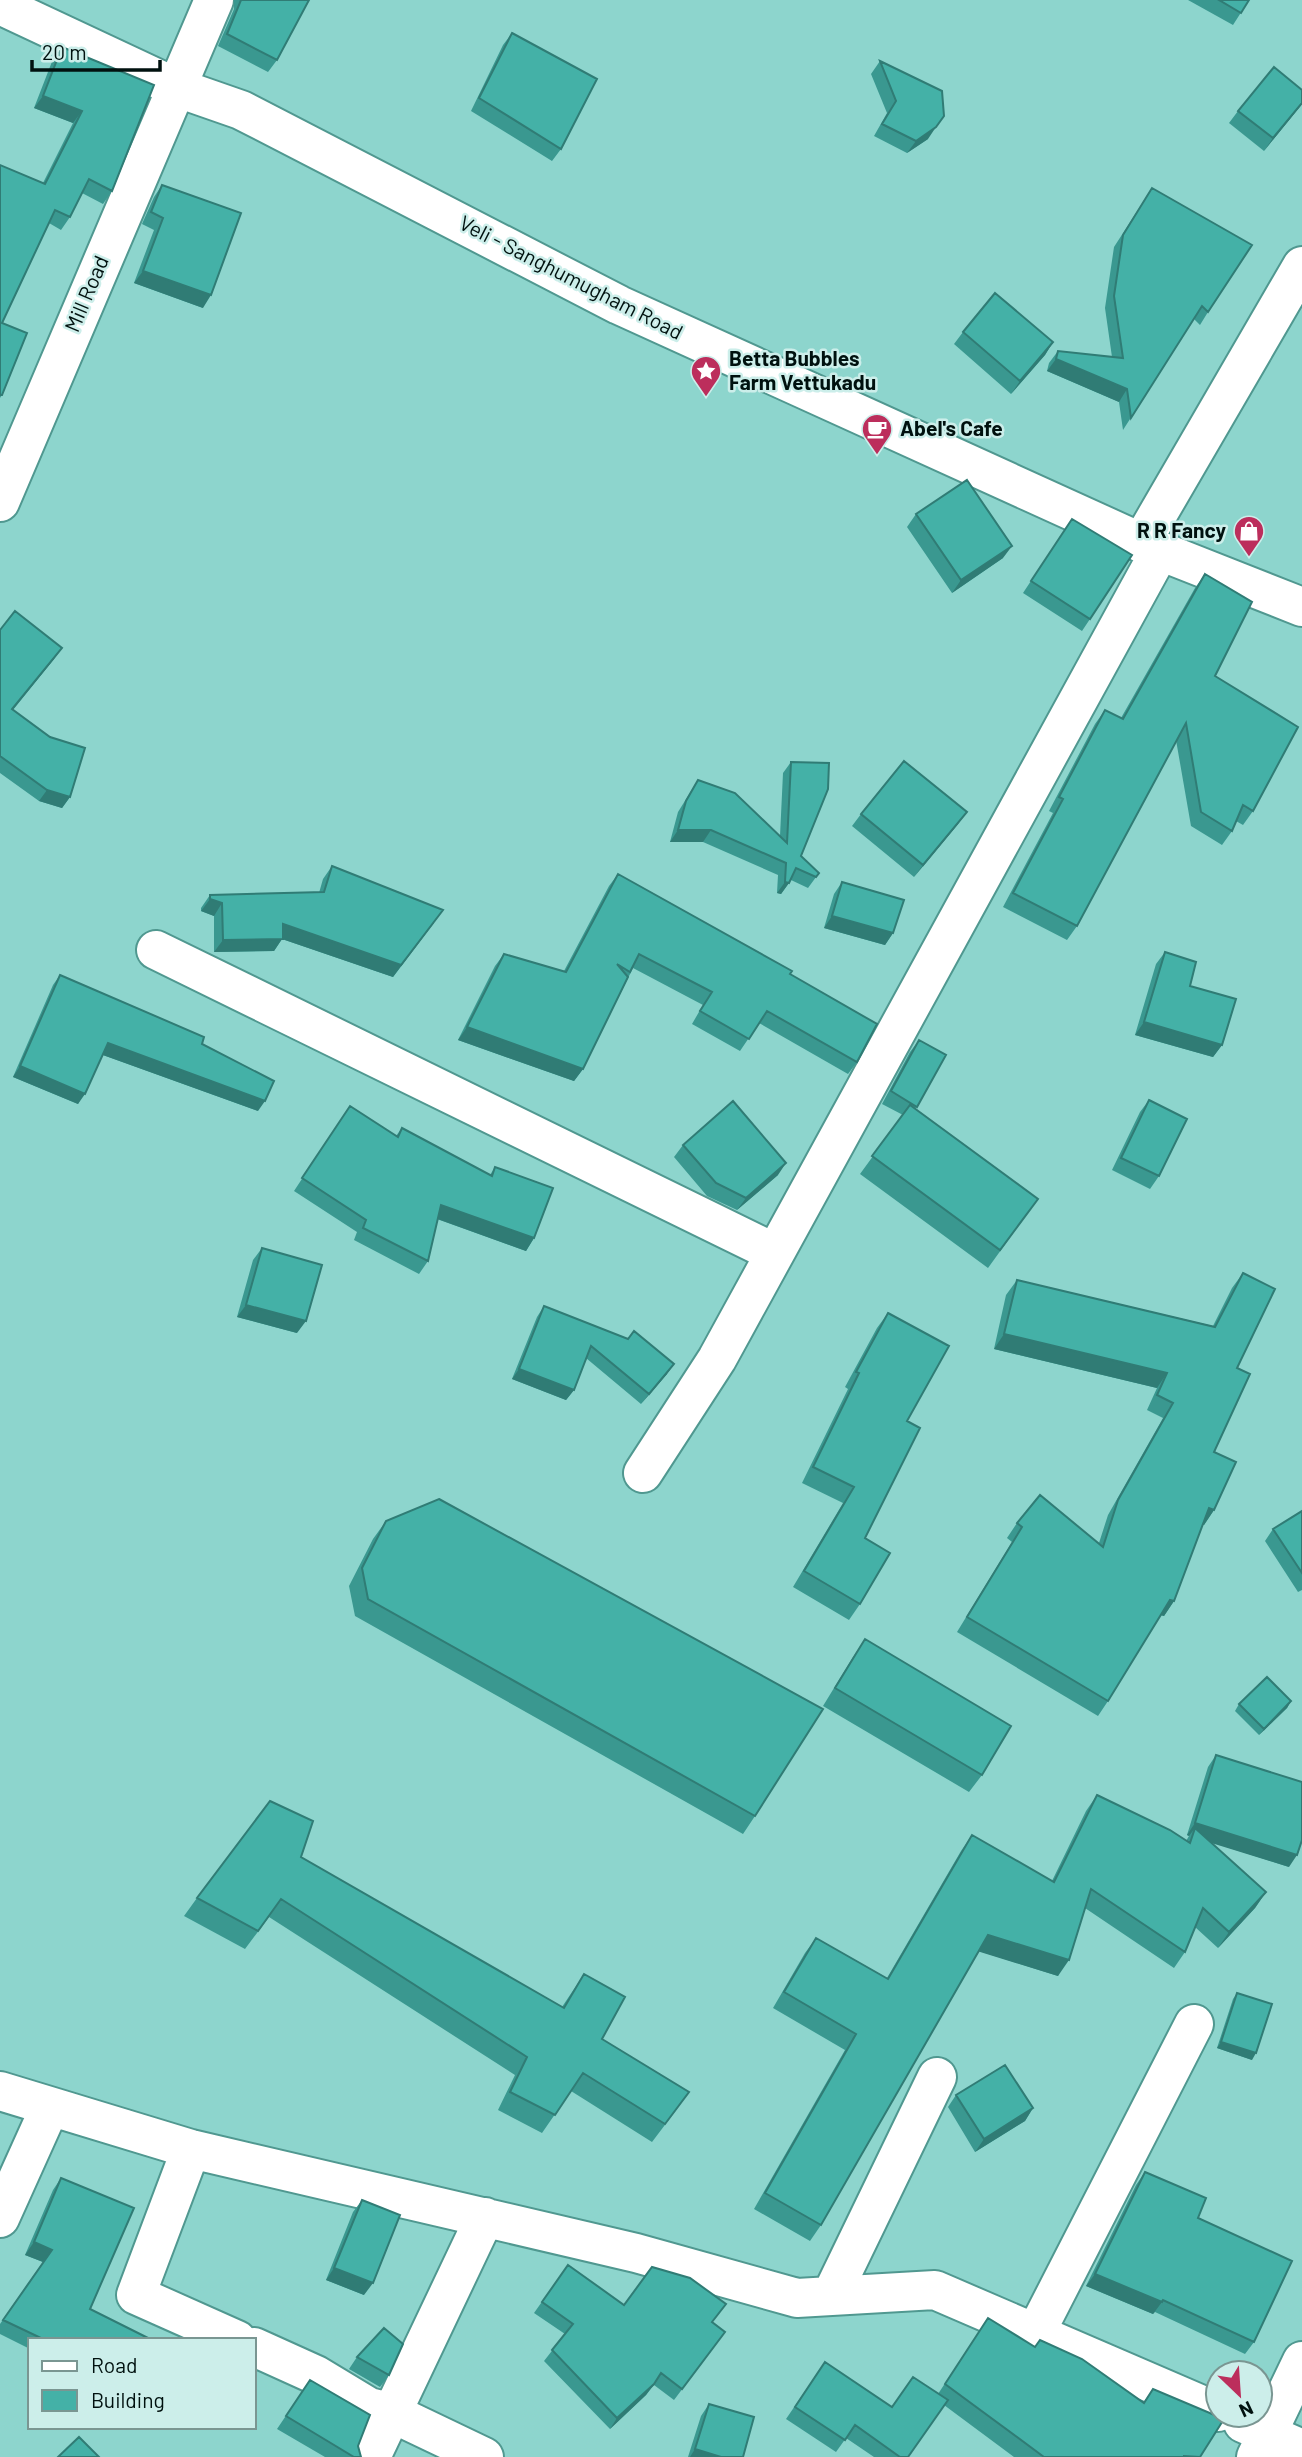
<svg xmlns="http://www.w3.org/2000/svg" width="1302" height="2457" font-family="Barlow,sans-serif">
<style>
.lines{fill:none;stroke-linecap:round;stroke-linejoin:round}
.street-casing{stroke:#509890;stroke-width:42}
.secondary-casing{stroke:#509890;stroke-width:42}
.street{stroke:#fff;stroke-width:38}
.secondary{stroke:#fff;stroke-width:38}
.wall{fill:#3a9890}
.shaded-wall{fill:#307c75}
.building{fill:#44b1a7;stroke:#307c75;stroke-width:2}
.labels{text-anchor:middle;stroke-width:5;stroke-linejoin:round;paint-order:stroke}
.street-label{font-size:21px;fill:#00110f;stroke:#cceeea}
.poi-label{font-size:21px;font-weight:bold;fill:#00110f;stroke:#cceeea;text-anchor:start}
</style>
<rect width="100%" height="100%" fill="#8dd5cd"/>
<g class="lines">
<g class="street-casing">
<path id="street" d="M0,502L214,0
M1141,543L1302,266
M156,950L775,1253
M643,1473L717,1359L1160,551
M0,2091L191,2149L636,2253L797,2298L935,2290L1218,2412
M191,2149L136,2295L237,2340
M0,2218L50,2107
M831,2296L937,2077
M1036,2332L1194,2024
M254,2347L316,2375L369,2407L392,2413L484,2457
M1243,2423L1302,2449
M371,2457L485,2217
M1256,2457L1302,2361"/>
</g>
<g class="secondary-casing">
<path id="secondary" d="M0,5L175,87L241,110L619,305L1160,551L1302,607"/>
</g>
<use href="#street" class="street"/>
<use href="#secondary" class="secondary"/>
</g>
<path class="wall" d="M234,0H309L277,60L268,72L218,46L234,9Z
M1188,0H1249L1233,25Z
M512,33L561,149L552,161L471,111L503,45Z
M62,47L112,191L103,204L82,193L70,217L61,230L49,223L2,323V395L0,398V165L43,183L73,123L34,108L53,59Z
M880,61L928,139L907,153L874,136L887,113L871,74Z
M1302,90V104L1264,151L1229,123L1238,111Z
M162,185L203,308L134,283L154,230L142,224L154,197Z
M1152,188L1208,312L1200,325L1194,319L1123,430L1119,402L1047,371L1049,363L1058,351L1112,357L1105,308L1114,247Z
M963,332L1053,342L1045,355L1011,394L954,344Z
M916,514L1003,558L952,593L907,527Z
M1072,519L1090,619L1082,631L1023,593Z
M1205,574L1215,676L1253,811L1243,825L1236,821L1232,831L1222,845L1191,826L1176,740L1077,926L1067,940L1003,907L1053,813L1049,811L1095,724L1105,710L1121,718L1195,588Z
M0,630L54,659L13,710L70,797L62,808L39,801L0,773Z
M791,762L801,856L819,873L808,888L791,880L781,894L777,893L778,875L703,842H670L678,812L698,780L780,836L783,773Z
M861,814L958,824L914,877L852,826Z
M332,866L434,923L393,977L282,939L274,951L214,952V916L201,911V908L210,895L319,893L323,879Z
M618,874L790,974L857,1062L848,1074L759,1023L740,1051L692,1024L703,1005L633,968L583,1069L574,1081L458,1040L495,966L504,954L564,971L609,886Z
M842,882L893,933L885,945L824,928L834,894Z
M1165,952L1190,986L1222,1045L1213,1057L1135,1035L1156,964Z
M60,975L202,1044L258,1111L103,1055L78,1104L13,1077L53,985Z
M919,1040L946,1055L915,1109L1038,1199L988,1268L860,1174L903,1115L882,1104L910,1052Z
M1149,1100L1159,1176L1150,1189L1112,1170L1140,1112Z
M350,1106L396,1136L402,1128L490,1175L495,1167L534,1238L526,1251L437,1219L428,1261L419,1274L354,1240L357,1232L294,1191Z
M683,1145L778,1175L737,1210L707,1196L674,1157Z
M262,1248L297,1333L237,1317L253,1260Z
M1243,1273L1237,1368L1214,1452V1510L1204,1525L1202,1524L1174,1601L1164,1616L1161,1615L1108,1701L1098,1716L957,1632L1012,1542L1007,1538L1017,1523L1099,1543L1108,1515L1163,1418L1147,1410L1157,1388L994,1349L1006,1295L1017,1280L1213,1326L1232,1288Z
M544,1306L628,1339L667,1374L641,1404L586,1358L574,1390L566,1400L512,1379L537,1317Z
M888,1313L907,1421L865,1538L860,1604L849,1620L793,1587L843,1503L802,1483L848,1389L845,1387L877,1328Z
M1302,1511V1590L1298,1592L1265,1541L1273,1529Z
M386,1521L755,1816L743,1834L355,1616L349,1586L373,1539Z
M865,1639L982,1775L969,1792L823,1706L853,1657Z
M1291,1701L1287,1708L1259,1735L1235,1711L1239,1704Z
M1216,1755L1289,1867L1211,1842L1266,1892L1255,1908L1218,1948L1195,1927L1185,1952L1174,1968L1085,1908L1058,1976L979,1951L821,2225L810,2241L754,2209L845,2050L773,2008L805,1953L816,1938L887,1978L961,1851L972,1835L1052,1881L1086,1811L1097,1795L1186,1841L1189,1836L1187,1835L1208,1767Z
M301,1857L562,2007L584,1974L602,2039L677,2109L652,2142L571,2091L542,2133L498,2110L515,2075L269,1917L245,1949L184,1916L197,1898Z
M1237,1993L1252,2060L1217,2048L1233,1999Z
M956,2095L1033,2108L1025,2121L975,2152L948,2107Z
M1145,2172L1198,2218L1254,2342L1245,2354L1155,2312L1153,2314L1086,2286L1136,2185Z
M61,2178L90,2309L152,2340H30V2349L0,2334V2324L43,2262L25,2255L53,2190Z
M362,2200L364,2295L326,2280L353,2212Z
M568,2265L624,2305L712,2323L717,2343L674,2400L654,2385L646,2395L610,2429L544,2361L565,2334L534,2313Z
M988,2318L1035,2347L1143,2403L1153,2389L1200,2457H1014L944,2405L908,2457H874L846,2438L836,2452L786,2419L825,2362L892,2407L938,2394Z
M357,2357L389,2375L380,2387L349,2369Z
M310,2380L358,2446L361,2457H325L277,2429Z
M709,2404L743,2457H688L701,2416Z"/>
<path class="shaded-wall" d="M43,96L82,111L73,123L34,108Z
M1302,103V104L1264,151L1273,138Z
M936,127L928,139L907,153L916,141Z
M143,271L211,295L203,308L134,283Z
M1053,342L1045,355L1011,394L1020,381Z
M1056,359L1127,389L1119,402L1047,371Z
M1012,546L1003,558L952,593L961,580Z
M62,648L54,659L4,720L12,709Z
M47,790L70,797L62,808L39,801Z
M967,812L958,824L914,877L923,865Z
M678,830H711L703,842H670Z
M785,882L789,883L781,894L777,893Z
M210,899L222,903L214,916L201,911Z
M443,910L393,977L282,939L274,951L214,952L223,940L283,924Z
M832,916L893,933L885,945L824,928Z
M1144,1022L1222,1045L1213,1057L1135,1035Z
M467,1027L583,1069L574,1081L458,1040Z
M108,1043L265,1101L258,1111L100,1054Z
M20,1066L85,1094L78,1104L13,1077Z
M786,1163L778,1175L737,1210L746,1198Z
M441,1205L534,1238L526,1251L432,1217Z
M246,1305L306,1321L297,1333L237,1317Z
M1004,1334L1167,1373L1157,1388L994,1349Z
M674,1364L667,1374L641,1404L649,1394Z
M519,1369L574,1390L566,1400L512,1379Z
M1209,1508L1214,1510L1204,1525L1198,1522Z
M1170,1600L1174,1601L1164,1616L1160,1615Z
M1291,1701L1287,1708L1259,1735L1264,1729Z
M1195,1823L1297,1855L1289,1867L1192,1837L1195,1828L1189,1836L1187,1835Z
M1266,1892L1255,1908L1218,1948L1229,1932Z
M988,1935L1069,1960L1058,1976L977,1951Z
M1221,2042L1256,2053L1252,2060L1217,2048Z
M1033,2108L1025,2121L975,2152L984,2139Z
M34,2242L52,2250L43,2262L25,2255Z
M334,2268L373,2283L364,2295L326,2280Z
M1095,2274L1162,2302L1153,2314L1086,2286Z
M654,2384L646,2395L610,2429L617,2418Z
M695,2449L721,2457H690Z"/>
<path class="building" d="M241,0H309L277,60L227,34Z
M1219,0H1249L1241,13Z
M512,33L597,79L561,149L479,98Z
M62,47L154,85L112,191L89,179L70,217L55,210L2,323L27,333L2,395H0V165L45,184L82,111L43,96Z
M880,61L942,91L944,116L936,127L916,141L882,124L896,101Z
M1274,67L1302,90V103L1273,138L1238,111Z
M162,185L241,213L211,295L143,271L163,218L151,212Z
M1152,188L1252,245L1208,312L1202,306L1131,418L1127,389L1056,359L1058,351L1123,358L1114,296L1123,235Z
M995,293L1053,342L1020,381L963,332Z
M967,480L1012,546L961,580L916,514Z
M1072,519L1132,555L1090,619L1031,581Z
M1205,574L1252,602L1215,676L1298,727L1253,811L1243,805L1232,831L1201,812L1186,723L1077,926L1013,893L1063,799L1059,797L1105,710L1123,719Z
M15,611L62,648L12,709L50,737L85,748L70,797L47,790L0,756V630Z
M904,761L967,812L923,865L861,814Z
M791,762L829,763L828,789L801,856L819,873L816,877L796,868L789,883L785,882L786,863L711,830H678L686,801L698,780L735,793L787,843Z
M332,866L443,910L401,965L283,924V939L223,940L222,903L210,899V895L324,892Z
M618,874L792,971L790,974L877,1024L857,1062L767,1011L749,1039L700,1011L712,992L639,954L630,972L617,964L628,977L583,1069L467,1027L504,954L566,972Z
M842,882L904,900L893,933L832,916Z
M1165,952L1196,962L1190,986L1236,999L1222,1045L1144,1022Z
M60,975L204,1037L202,1044L274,1081L265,1101L108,1043L85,1094L20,1066Z
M919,1040L946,1055L917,1107L891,1091Z
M1149,1100L1187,1119L1159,1176L1121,1158Z
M733,1101L786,1163L746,1198L716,1183L683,1145Z
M910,1105L1038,1199L1000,1250L872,1156Z
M350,1106L398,1137L402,1128L492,1176L495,1167L553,1188L534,1238L441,1205L428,1261L363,1228L366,1220L302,1178Z
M262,1248L322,1265L306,1321L246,1305Z
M1243,1273L1275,1289L1237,1368L1250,1374L1214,1452L1236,1462L1214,1510L1209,1508L1174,1601L1170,1600L1108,1701L967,1617L1022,1527L1017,1523L1040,1495L1103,1547L1118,1500L1173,1403L1157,1395L1167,1373L1004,1334L1017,1280L1215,1327Z
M544,1306L628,1339L634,1331L674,1364L649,1394L591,1346L574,1390L519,1369Z
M888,1313L949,1346L907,1421L920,1428L865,1538L890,1553L860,1604L804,1571L854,1487L813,1467L859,1373L856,1372Z
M439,1499L823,1709L755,1816L368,1599L362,1568L386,1521Z
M1302,1511V1573L1273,1529Z
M865,1639L1011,1726L982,1775L835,1688Z
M1267,1677L1291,1701L1264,1729L1239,1704Z
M1216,1755L1302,1782V1840L1297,1855L1195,1823Z
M1097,1795L1170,1830L1190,1843L1195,1828L1266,1892L1229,1932L1203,1908L1185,1952L1091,1889L1069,1960L988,1935L821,2225L765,2193L856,2034L784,1992L816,1938L888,1979L972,1835L1054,1882Z
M270,1801L313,1821L301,1857L564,2008L584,1974L625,1997L602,2039L689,2092L665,2124L583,2073L555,2115L510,2092L527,2057L281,1899L258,1931L197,1898Z
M1237,1993L1272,2004L1256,2053L1221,2042Z
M1005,2065L1033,2108L984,2139L956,2095Z
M1145,2172L1206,2198L1198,2218L1292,2261L1254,2342L1163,2300L1162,2302L1095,2274Z
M61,2178L134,2208L90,2309L152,2340H45L3,2320L52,2250L34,2242Z
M362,2200L400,2215L373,2283L334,2268Z
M568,2265L624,2305L652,2267L690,2278L726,2304L712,2322L725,2332L682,2389L661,2373L654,2384L617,2418L552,2350L573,2324L542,2302Z
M988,2318L1035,2347L1040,2340L1082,2359L1144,2403L1153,2389L1224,2419L1200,2457L1184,2456V2457H1044L945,2384Z
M384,2328L403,2344L389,2375L357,2357Z
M825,2362L892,2407L913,2377L948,2400L908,2457H900L855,2425L845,2440L795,2407Z
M310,2380L370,2415L358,2446L361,2457H354L286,2416Z
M709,2404L754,2417L743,2457H721L695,2449Z
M79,2437L99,2457H58Z"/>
<defs>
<g id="sight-pin" transform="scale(1.575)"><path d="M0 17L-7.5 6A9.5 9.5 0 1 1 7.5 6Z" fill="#bc2e5c" stroke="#cceeea"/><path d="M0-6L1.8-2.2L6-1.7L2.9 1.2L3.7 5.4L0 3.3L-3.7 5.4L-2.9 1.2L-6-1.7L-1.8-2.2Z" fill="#fff"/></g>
<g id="cafe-pin" transform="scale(1.575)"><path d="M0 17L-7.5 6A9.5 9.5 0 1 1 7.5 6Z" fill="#bc2e5c" stroke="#cceeea"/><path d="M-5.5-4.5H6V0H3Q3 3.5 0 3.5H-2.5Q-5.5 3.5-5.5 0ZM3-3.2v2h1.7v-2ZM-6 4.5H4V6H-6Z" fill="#fff"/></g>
<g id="shop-pin" transform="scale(1.575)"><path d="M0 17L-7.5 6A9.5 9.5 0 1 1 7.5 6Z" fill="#bc2e5c" stroke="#cceeea"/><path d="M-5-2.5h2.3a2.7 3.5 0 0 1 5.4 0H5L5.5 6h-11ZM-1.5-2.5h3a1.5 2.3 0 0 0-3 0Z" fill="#fff"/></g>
</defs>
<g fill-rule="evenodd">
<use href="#sight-pin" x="706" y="371"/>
<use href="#cafe-pin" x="877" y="429"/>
<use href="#shop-pin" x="1249" y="531"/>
</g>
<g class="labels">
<g class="street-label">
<text transform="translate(571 278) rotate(27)" y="7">Veli - Sanghumugham Road</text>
<text transform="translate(87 294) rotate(-67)" y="7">Mill Road</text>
</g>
<g class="poi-label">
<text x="729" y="366">Betta Bubbles<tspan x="729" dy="24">Farm Vettukadu</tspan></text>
<text x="900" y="436">Abel's Cafe</text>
<text x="1226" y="538" text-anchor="end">R R Fancy</text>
</g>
</g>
<rect x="28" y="2338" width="228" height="91" fill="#cceeea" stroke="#7a9692" stroke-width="2"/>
<rect x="42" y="2361" width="35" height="10" fill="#ffffff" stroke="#7a9692" stroke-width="2"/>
<text x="91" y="2373" font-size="21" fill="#00110f">Road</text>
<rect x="42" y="2390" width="35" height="21" fill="#44b1a7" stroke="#7a9692" stroke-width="2"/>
<text x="91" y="2408" font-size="21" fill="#00110f">Building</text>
<g transform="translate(1239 2394) rotate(155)"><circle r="33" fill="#cceeea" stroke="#7a9692" stroke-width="2"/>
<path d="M0-5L12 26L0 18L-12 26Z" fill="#bc2e5c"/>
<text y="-10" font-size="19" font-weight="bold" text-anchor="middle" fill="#00110f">N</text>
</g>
<path d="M32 60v10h128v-10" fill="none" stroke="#00110f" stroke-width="3.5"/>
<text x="42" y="60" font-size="21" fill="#00110f" stroke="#cceeea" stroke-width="5" paint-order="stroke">20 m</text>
</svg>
